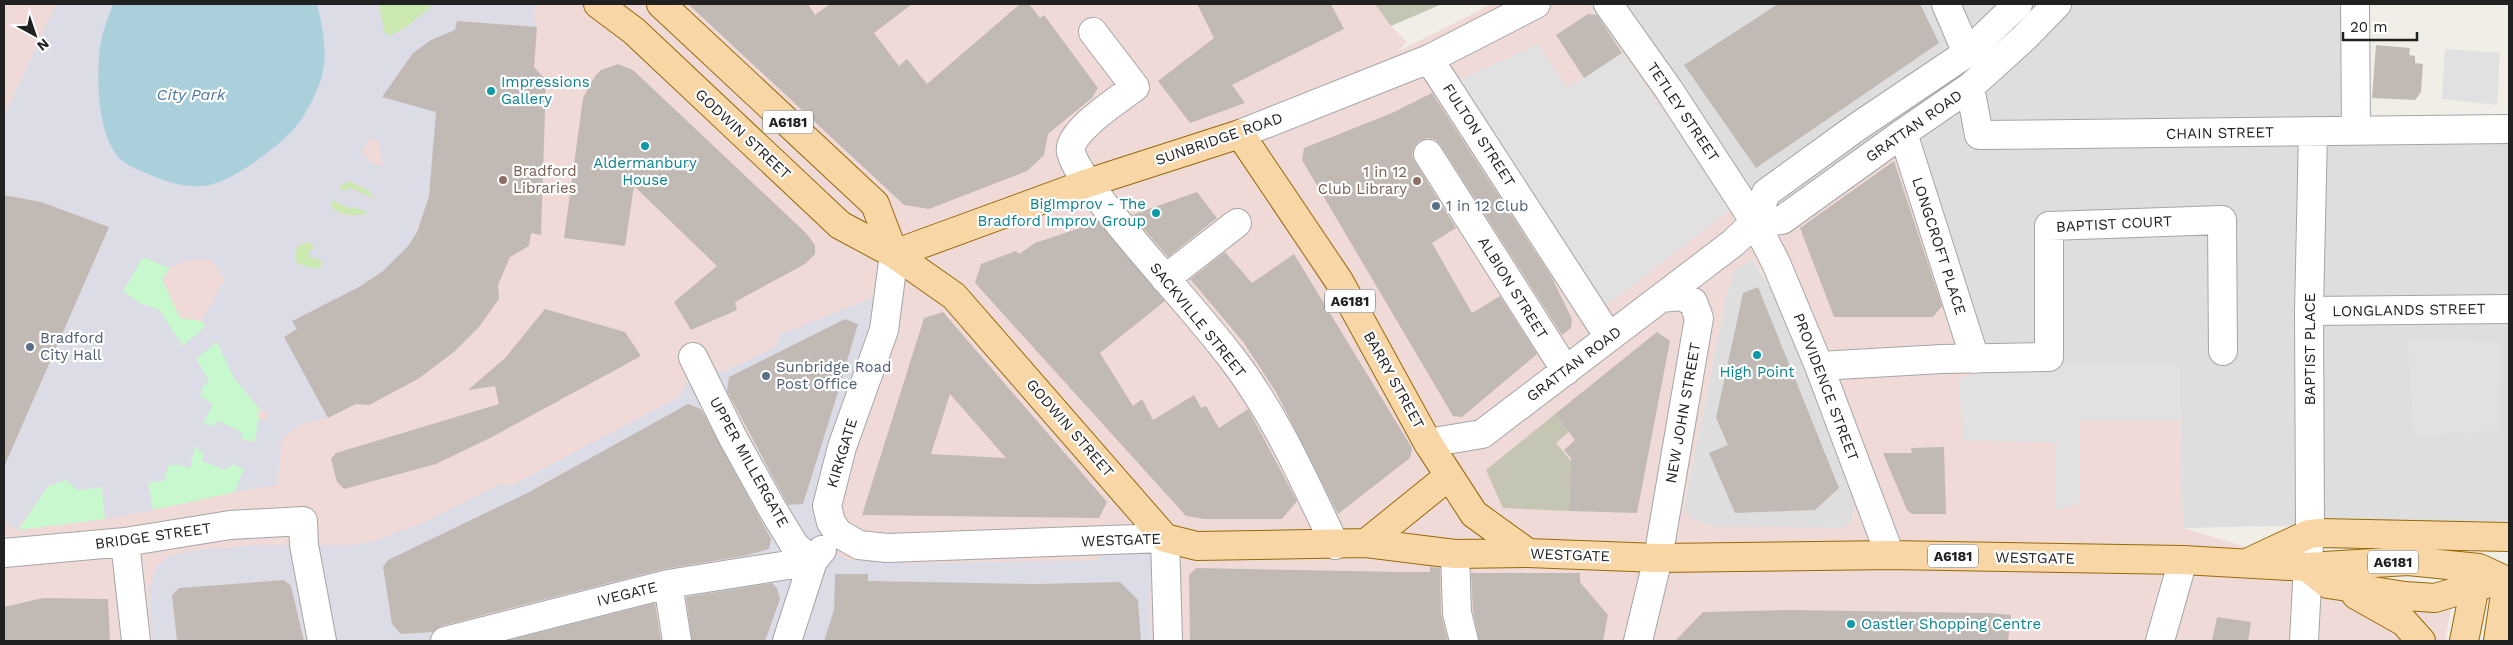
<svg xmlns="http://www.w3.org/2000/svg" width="2513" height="645" font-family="'Work Sans',sans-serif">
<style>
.residential{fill:#dfdede}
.commercial{fill:#f0dad8;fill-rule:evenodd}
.construction{fill:#c5c5b3}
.grass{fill:#cae8b0}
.park{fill:#c8f8cd}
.parking{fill:#e1e1e1}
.plaza{fill:#dcdce6;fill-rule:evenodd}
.water{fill:#aad0dc}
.building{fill:#c1bab4;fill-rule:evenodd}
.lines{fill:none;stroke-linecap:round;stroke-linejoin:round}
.minor-casing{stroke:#a5a5a5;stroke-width:30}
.major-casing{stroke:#976a07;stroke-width:30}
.minor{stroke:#fff;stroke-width:28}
.major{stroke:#f8d6a5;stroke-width:28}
.culture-dot{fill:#0f9aa8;stroke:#fff;stroke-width:2}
.education-dot{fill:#8d6e63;stroke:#fff;stroke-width:2}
.service-dot{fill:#5c6f8a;stroke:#fff;stroke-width:2}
.labels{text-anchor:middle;stroke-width:4.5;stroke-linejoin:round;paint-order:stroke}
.shield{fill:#fff;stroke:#646464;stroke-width:1}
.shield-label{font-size:14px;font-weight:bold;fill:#212121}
.culture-label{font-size:15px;fill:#0d838f;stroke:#fff;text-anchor:start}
.street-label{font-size:15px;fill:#212121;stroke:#fff}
.education-label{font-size:15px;fill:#785e54;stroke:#fff;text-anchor:start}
.service-label{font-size:15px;fill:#4e5e75;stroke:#fff;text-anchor:start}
.water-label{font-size:16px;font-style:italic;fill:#4d78a5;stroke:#fff}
</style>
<rect width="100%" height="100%" fill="#f1eee8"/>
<path class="residential" d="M1588,4H2345L2346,143L2509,139V521L2183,528L2179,363L1981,367L1762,249L1738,210Z
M1752,258L1797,331L1855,508L1852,521L1843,528L1713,527L1694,520L1683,510L1727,293L1735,270Z"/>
<path class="commercial" d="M4,4H1375L1391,26L1407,42L1397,52L1492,4H1588L1738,210L1763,249L1791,224L1912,141L1981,367L2179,363L2183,528L2451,608L2445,641H4ZM1753,258L1797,331L1855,508L1852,521L1843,528L1713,527L1694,520L1683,509L1727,293L1735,270Z"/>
<path class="construction" d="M1375,4H1442L1391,26Z
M1555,414L1569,432L1556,443L1571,461L1569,511L1503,508L1486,470Z"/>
<path class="grass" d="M379,4H430L431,7L405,28L389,36L384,32Z
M349,181L368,190L377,200L351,188L345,191L339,189L342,184Z
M332,200L349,208L354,207L370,213C356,216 343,218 332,207Z
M308,242L315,247L323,261L320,268H309L296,262L295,252L298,246Z"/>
<path class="park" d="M143,257L170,268L162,279L180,318L202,321L206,327L182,346L159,310L139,303L123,291Z
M217,342L234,378L260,409L257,415L262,421L254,443L202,423L200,396L202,388L195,359Z
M195,445L204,455L202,461L233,464L244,469L235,492L153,510L148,482L164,481L168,466L177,464L190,468Z
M66,480L78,490L102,487L105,519L18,530L48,486Z"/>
<path class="parking" d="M1539,44L1567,88L1622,53L1733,208L1607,305L1457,81Z
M2445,49L2500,53L2497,105L2442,99Z
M2408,340L2499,342L2498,430L2414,437Z
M2179,363L2180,421H2080L2079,503L2056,511L2055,443L1964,440L1958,378L2009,366Z"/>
<path class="plaza" d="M56,4H113L100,45L98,66L99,98L107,136L112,148L203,187L246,169L324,46L317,4H379L384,32L389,36L405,28L431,7L430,4H536L533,17L537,27L457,21L455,30L431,40L413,53L382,98L436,110L429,196L414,237L408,246L383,271L359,287L293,320L297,329L284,337L328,418L304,423L282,438L277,485L235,492L244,469L233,464L226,470L202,461L204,455L195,446L190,468L177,464L168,466L164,481L148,482L153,510L105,519L102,487L78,490L66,480L48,486L16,531L4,519V467L109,227L41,202L4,195V112H6ZM371,138L377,140L380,147L383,163L381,166L372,164L361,152ZM349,181L368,190L376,200L351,188L345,191L339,189L342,184ZM332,200L349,208L354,207L369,213L355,216L342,215L332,207ZM308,242L315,247L310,251V257L323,261L321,268H309L296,262L295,252L298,246ZM143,257L170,268L187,260L210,259L225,278L202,321L206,326L183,346L159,310L139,303L123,291ZM217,342L234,378L260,409L269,414L267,421L259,419L254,443L242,440V432L218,421L212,426L203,423L213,404L200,396L202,388L209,381L196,359Z
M875,297L880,304L819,535L833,552L850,561L883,554L903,564L1096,560L1136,533L1151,552L1154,574L1149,591L1151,641H1141L1138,600L1119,582L1036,584L868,583V574H835L834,618H832L824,641H765L779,598L773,584L677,601L667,600L569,625L515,641H304L291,586L283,580L179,588L172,595L177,641H152L149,590L156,567L167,557L190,551L260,545H353L372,542L420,524L500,484L510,486L679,397L687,382L713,368L723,372L775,347L781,334ZM845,319L858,324L835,402L803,503L790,505L726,396L729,377ZM688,405L699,408L771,539L769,549L688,570L686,562L527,601L529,608L446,631L401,634L392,624L383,567L388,560L529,492L572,467L589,493Z"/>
<path class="water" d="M113,4H317C323,28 329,58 320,82C316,94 308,109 301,120C285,143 231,184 203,186C184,188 164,181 148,174C140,170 130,167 124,162C97,142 96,78 100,47C102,33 108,18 113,4Z"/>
<path class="building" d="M688,4H808L815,15L830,4H912L874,33L899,66L907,59L927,84L1020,4H1029L1040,18L1044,15L1098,88L1092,98L1048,134L1044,155L1027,171L929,209L904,205Z
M1197,4H1331L1344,29L1232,85L1245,103L1190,123L1158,81L1214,38Z
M1778,4H1920L1939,43L1756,168L1684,65Z
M1588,14L1597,15L1622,53L1584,78L1556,35Z
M457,21L537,27L534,67L546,80L541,235L531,233L529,246L510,257L498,285L499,299L479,327L454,352L418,379L369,405L356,404L328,418L284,337L297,329L292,321L359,287L383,271L408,246L417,232L429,196L436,112L382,97L413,53L431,40L455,30Z
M2376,45L2410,48L2409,55L2415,56V63L2423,64L2421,92L2415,100L2372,98Z
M618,64L633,70L807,234L815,245V254L805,264L735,302L737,310L691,330L674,302L717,266L634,186L625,246L564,238L583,98L595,76L601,70Z
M1432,93L1551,276L1572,319L1571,328L1562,335L1441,146L1436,140L1428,138L1419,141L1414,147L1412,155L1415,162L1456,228L1432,243L1472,313L1500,296L1537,354L1462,417L1453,416L1302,160L1304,148L1392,113Z
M1894,161L1942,306L1933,317H1834L1800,228Z
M1197,192L1217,218L1168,257L1132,215Z
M4,195L41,202L109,227L4,467Z
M1098,222L1165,301L1100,353L1133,406L1142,399L1153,420L1194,395L1201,408L1206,406L1219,428L1248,409L1297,501L1282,519H1204L1186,516L975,283L981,264L1016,251L1019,254L1035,243Z
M1225,252L1252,283L1294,254L1412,448L1410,458L1338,514L1276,392L1244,343L1191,280L1188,281Z
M1758,287L1839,488L1815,510L1735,513L1709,453L1728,445L1716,418L1743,293Z
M545,309L625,332L641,356L492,437L436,464L344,489L337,482L331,459L336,453L499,404L495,386L468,390L505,358Z
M943,312L1107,502L1099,518L862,515L924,318ZM950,394L1006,458L931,454Z
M845,319L858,324L835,402L803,504L788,505L727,391L729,377Z
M1657,332L1670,341L1637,513L1569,511L1571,458L1564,450L1575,440L1555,414Z
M688,404L701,409L771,539L769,549L744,556L664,569L441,626L433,632L401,634L392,624L383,567L388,560L529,492Z
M1944,447L1946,514H1912L1907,510L1883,453H1912L1911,448Z
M1430,567L1440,568L1441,614L1448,641H1190L1189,575L1196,568L1401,572H1430Z
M1471,573H1580V582L1608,615L1603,641H1479L1473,611Z
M835,574H868V581L1036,584L1120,582L1138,600L1141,641H824L834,610Z
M284,580L291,586L304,641H177L172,595L179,588Z
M772,583L777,588L780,599L765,641H692L686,597Z
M43,598L108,599L110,641H4V607Z
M655,603L661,641H507Z
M1790,610L1989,613L2011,615L2008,641H1675L1703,612Z
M2217,617L2251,622L2248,641H2212Z"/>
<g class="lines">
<g class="minor-casing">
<path id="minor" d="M1608,4L1669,90L1755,222L1776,263L1819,366L1890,555
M1946,4L1967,53
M2355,4L2356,130
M1093,32L1135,87C1121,98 1066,133 1071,152C1075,169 1095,192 1105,206C1145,258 1191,305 1231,357C1275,414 1304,480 1335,545
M1429,59L1609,337
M1970,87L1979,135L2509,129
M1903,133L1975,359
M1240,134L1429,59L1536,4
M1428,154L1566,371
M1755,222L1782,220L1903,133L1970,87L2025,37L2057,4
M1165,279L1237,223
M2309,311L2509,309
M693,357L733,438L773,510L795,546L813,561
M1819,366L1942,359L2049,357V226L2222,220L2223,351
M1428,443L1482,434L1733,243L1755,222L1766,193L1857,127L1967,53L2018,4
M838,533L859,545L887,548L1165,538L1168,641
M838,533L831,522L827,506L842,447L884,330L894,254
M125,542L136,641
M4,553L125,542L230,525L303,521L304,545L322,641
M1455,554L1457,613L1464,641
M668,584L677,641
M445,641L668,584L813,561
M787,641L813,561L822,550
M1638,641L1658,558L1699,318L1693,302L1681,296L1661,298
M2160,641L2183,560
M2304,641L2310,526L2309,311L2313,132"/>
</g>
<g class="major-casing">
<path id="major" d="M598,4L634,31L840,225L894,254L954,296L1165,538L1197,546L1366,543L1455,554L1528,553L1658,558L1890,555L2183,560L2307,567L2408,561L2479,568L2507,581
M661,4L875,204L894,254
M894,254L1088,183L1240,134L1339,281L1428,443L1474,514L1528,553
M1366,543L1449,476
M2251,561L2309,534L2320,533L2508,537
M2307,567L2328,584L2405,596L2435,598L2475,586L2508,580
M2356,595L2404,622L2421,641
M2464,641L2478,571
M2498,641L2507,581"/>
</g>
<use href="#minor" class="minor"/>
<use href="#major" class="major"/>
</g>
<g class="culture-dot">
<circle cx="491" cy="91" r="5"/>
<circle cx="645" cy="146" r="5"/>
<circle cx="1156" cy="213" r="5"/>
<circle cx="1757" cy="355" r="5"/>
<circle cx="1851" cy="624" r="5"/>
</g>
<g class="education-dot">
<circle cx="503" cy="180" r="5"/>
<circle cx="1417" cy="181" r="5"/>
</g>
<g class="service-dot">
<circle cx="1436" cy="206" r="5"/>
<circle cx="30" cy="347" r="5"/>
<circle cx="766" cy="376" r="5"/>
</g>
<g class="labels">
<g class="shield">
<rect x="763" y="110.5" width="50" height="23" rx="4"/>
<rect x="1325" y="289.5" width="50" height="23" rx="4"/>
<rect x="1928" y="544.5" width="50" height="23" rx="4"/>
<rect x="2368" y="550.5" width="50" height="23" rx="4"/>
</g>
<g class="shield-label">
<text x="788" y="127">A6181</text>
<text x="1350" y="306">A6181</text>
<text x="1953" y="561">A6181</text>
<text x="2393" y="567">A6181</text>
</g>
<g class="culture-label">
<text x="501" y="87">Impressions<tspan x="501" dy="17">Gallery</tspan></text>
<text x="645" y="168" text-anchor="middle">Aldermanbury<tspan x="645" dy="17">House</tspan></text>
<text x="1146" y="209" text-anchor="end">BigImprov - The<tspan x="1146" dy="17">Bradford Improv Group</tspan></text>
<text x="1757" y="377" text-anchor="middle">High Point</text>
<text x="1861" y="629">Oastler Shopping Centre</text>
</g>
<g class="street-label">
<text transform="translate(1683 112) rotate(56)" y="5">TETLEY STREET</text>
<text transform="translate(1914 126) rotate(-35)" y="5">GRATTAN ROAD</text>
<text transform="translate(2220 133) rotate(-1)" y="5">CHAIN STREET</text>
<text transform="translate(743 134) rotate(43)" y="5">GODWIN STREET</text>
<text transform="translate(1479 135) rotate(57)" y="5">FULTON STREET</text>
<text transform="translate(1219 139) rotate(-19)" y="5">SUNBRIDGE ROAD</text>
<text transform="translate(2114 224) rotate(-3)" y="5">BAPTIST COURT</text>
<text transform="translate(1939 246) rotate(72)" y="5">LONGCROFT PLACE</text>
<text transform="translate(1513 288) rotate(58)" y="5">ALBION STREET</text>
<text transform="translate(2409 310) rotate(-1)" y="5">LONGLANDS STREET</text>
<text transform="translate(1198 320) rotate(51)" y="5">SACKVILLE STREET</text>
<text transform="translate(2310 349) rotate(-90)" y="5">BAPTIST PLACE</text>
<text transform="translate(1574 364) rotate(-37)" y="5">GRATTAN ROAD</text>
<text transform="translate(1394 380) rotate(61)" y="5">BARRY STREET</text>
<text transform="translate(1826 387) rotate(69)" y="5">PROVIDENCE STREET</text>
<text transform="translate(1683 413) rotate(-80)" y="5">NEW JOHN STREET</text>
<text transform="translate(1070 428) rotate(49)" y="5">GODWIN STREET</text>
<text transform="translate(842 453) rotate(-73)" y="5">KIRKGATE</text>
<text transform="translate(749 462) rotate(61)" y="5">UPPER MILLERGATE</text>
<text transform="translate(153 536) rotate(-8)" y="5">BRIDGE STREET</text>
<text transform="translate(1121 540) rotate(-2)" y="5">WESTGATE</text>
<text transform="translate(1570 555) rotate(2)" y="5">WESTGATE</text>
<text transform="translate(2035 558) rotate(1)" y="5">WESTGATE</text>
<text transform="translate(627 594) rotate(-14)" y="5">IVEGATE</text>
</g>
<g class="education-label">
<text x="513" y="176">Bradford<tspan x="513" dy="17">Libraries</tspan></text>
<text x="1407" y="177" text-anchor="end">1 in 12<tspan x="1407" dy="17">Club Library</tspan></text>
</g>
<g class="service-label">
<text x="1446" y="211">1 in 12 Club</text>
<text x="40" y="343">Bradford<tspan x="40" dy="17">City Hall</tspan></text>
<text x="776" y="372">Sunbridge Road<tspan x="776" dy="17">Post Office</tspan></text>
</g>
<g class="water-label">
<text x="191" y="100">City Park</text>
</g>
</g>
<rect width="2513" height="645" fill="none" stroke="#212121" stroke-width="10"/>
<g transform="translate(35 35) rotate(140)" stroke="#ffffff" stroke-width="4" paint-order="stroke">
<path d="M0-4L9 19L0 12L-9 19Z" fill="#212121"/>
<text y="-8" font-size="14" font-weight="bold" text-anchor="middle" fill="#212121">N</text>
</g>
<path d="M2343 32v8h74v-8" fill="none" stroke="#212121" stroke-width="2.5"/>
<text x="2350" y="32" font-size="15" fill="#212121" stroke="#ffffff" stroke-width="4" paint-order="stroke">20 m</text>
</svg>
